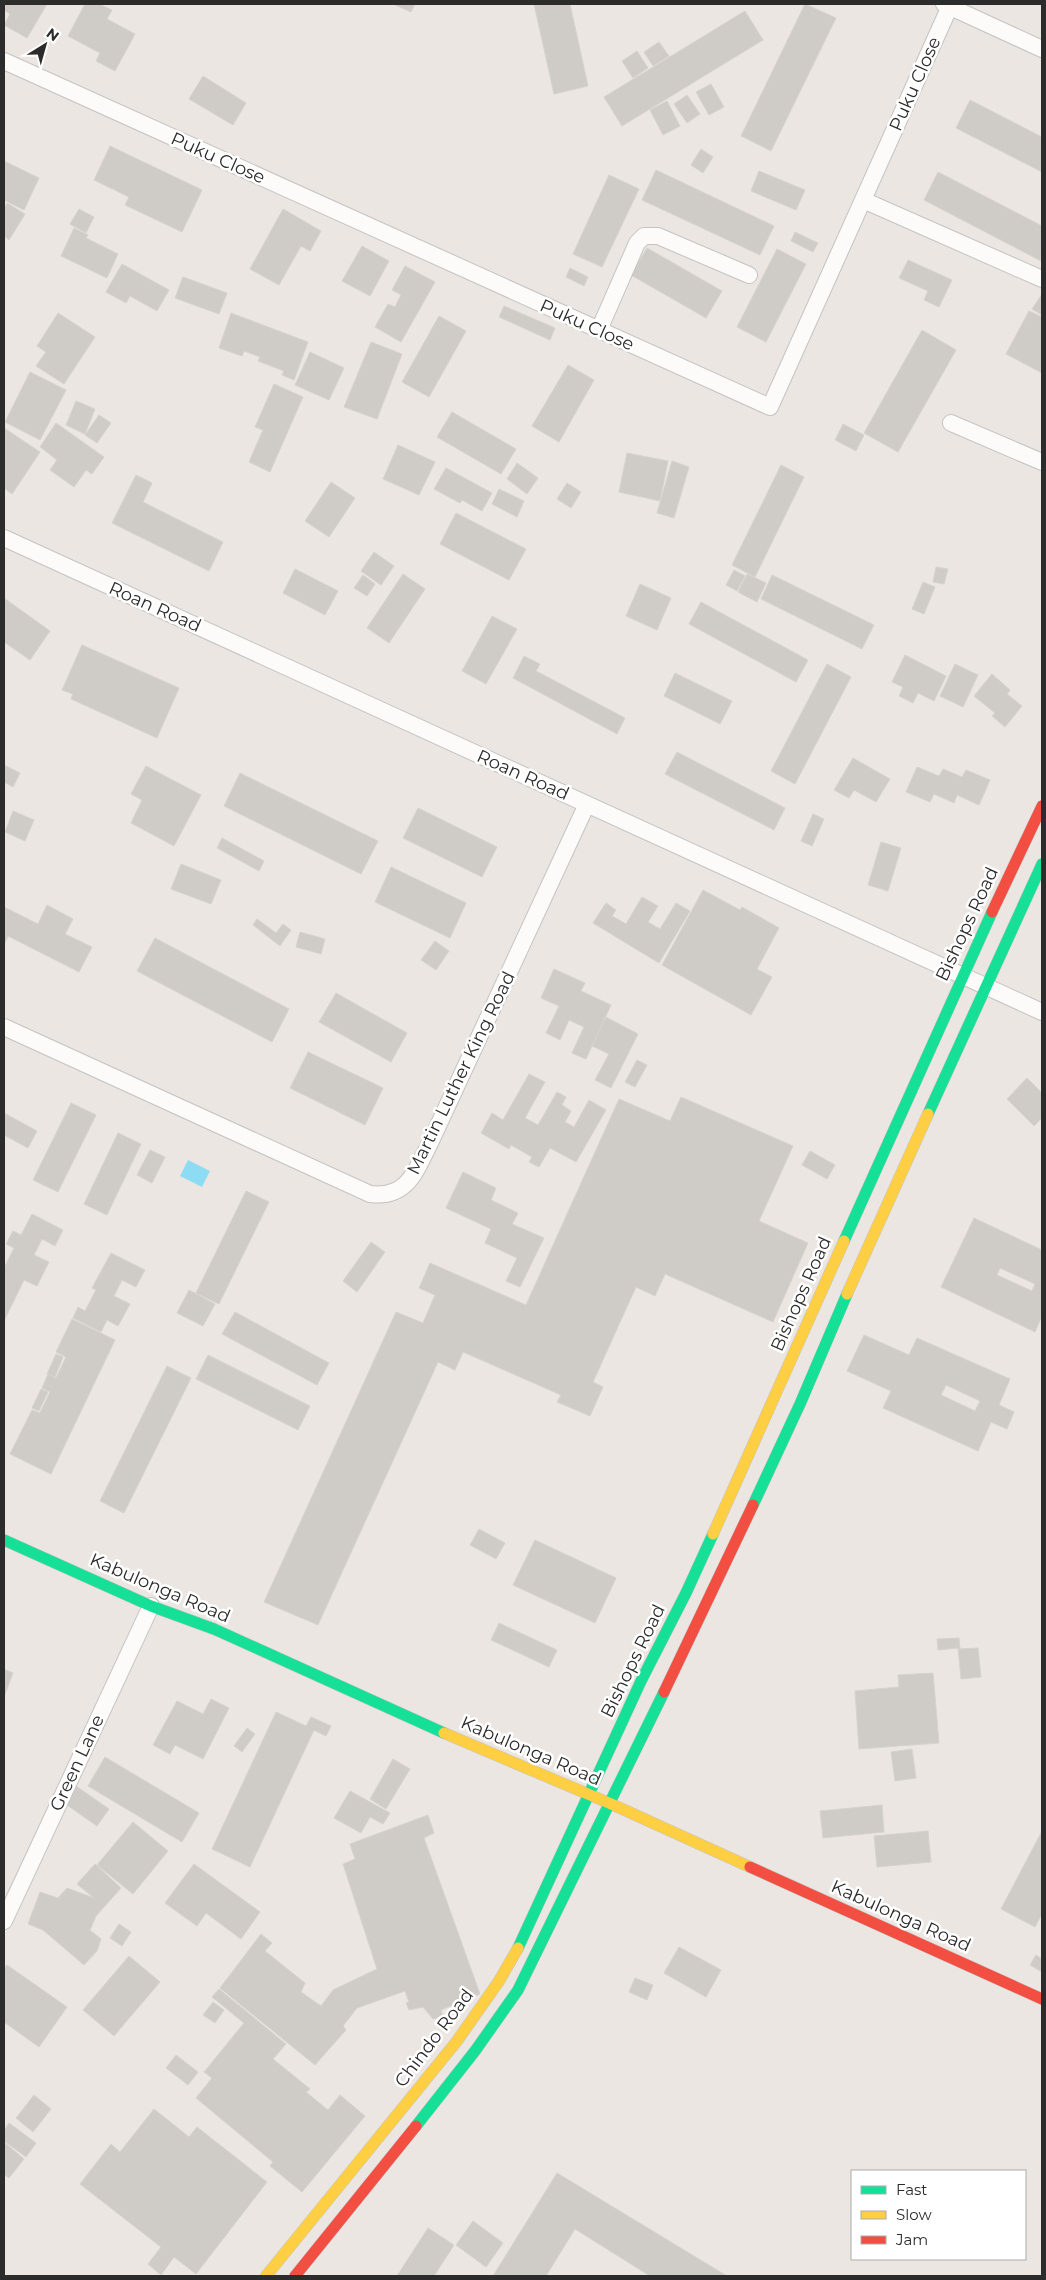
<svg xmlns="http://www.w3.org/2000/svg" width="1046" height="2280" font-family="Montserrat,sans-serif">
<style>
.water{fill:#8edcf3}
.building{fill:#cfccc8;stroke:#d6d2cd;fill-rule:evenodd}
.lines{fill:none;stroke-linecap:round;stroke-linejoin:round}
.street-casing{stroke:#c4c3c3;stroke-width:18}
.fast-casing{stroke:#c4c3c3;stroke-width:12}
.slow-casing{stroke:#c4c3c3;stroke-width:12}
.jam-casing{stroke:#c4c3c3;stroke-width:12}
.street{stroke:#fcfbfa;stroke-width:16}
.fast{stroke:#16e098;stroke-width:11}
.slow{stroke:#ffcf43;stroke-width:11}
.jam{stroke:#f24e42;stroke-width:11}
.labels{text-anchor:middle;stroke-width:5;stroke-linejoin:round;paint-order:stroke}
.street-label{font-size:18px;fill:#2c2c2c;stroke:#fff}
</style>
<rect width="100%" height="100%" fill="#ebe6e1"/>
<path class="water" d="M188,1160L210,1171L202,1187L180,1176Z"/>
<path class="building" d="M4,4H47L27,38L4,25L10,14L4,10Z
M85,4H99L112,10L107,19L135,34L115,71L96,61L100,53L68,36Z
M393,4H415L411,12Z
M534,4H570L588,86L554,94Z
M805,4L836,18L771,151L741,136Z
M745,11L763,40L622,126L604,97Z
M659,42L669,56L653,66L644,52Z
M637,51L648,68L633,78L622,61Z
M203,76L246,103L233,125L189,99Z
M711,84L724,107L709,115L696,92Z
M687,95L700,114L687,123L674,104Z
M970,100L1042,137V172L956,128Z
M667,101L680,126L663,135L650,110Z
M110,146L202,190L182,232L125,205L129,197L94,180Z
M701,149L713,157L703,173L691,165Z
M4,161L39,178L24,210L4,200Z
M656,170L774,226L760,255L642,200Z
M759,171L805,190L796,210L751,191Z
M938,172L1042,226L1041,261L924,200Z
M609,175L639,189L602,267L573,254Z
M7,203L25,214L9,240L4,236V209Z
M79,209L94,217L86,233L70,224Z
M283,209L321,231L310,251L301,246L279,285L250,269Z
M74,228L88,235L86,238L118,254L107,278L61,256Z
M795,232L818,243L813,252L791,241Z
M362,246L389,261L370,296L342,281Z
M647,248L722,291L706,318L631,275Z
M777,249L806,264L766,342L737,327Z
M908,260L952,280L939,307L924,300L928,291L899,278Z
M122,264L169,290L157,311L130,296L126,303L106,292Z
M405,266L435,282L401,342L375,327L388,304L395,307L401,295L392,290Z
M570,268L588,277L584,286L566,277Z
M183,277L227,293L219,314L175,298Z
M1042,294V315L1032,309Z
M504,306L555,328L550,340L499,317Z
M1029,311L1042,317V373L1006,354Z
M58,313L95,337L64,384L36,366L46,352L37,346Z
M231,313L308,342L294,380L282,375L284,371L258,361L260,357L244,351L242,356L219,348Z
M439,316L466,331L429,397L402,382Z
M922,330L956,350L898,452L864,433Z
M371,342L402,354L377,419L344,407Z
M310,352L344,368L329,400L295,385Z
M568,365L594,380L559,442L532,426Z
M30,372L66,390L40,440L5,422Z
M274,384L303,397L270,472L249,462L263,430L255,427Z
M76,401L95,409L85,434L66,425Z
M452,412L516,449L501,474L437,437Z
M99,415L111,423L97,443L85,435Z
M56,423L104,457L92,474L86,470L74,487L50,470L57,460L40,447Z
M843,424L864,435L856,451L835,440Z
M4,428L40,452L12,494L4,488Z
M398,445L435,462L419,495L383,479Z
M627,453L668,461L660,501L619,492Z
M672,461L689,467L674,518L657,513Z
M517,463L538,478L527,494L507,479Z
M781,465L804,477L755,577L732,565Z
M446,468L492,493L482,511L462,500L460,503L434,489Z
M136,475L152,483L143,502L223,542L209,571L112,523Z
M331,482L355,498L329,537L305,521Z
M567,483L581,492L571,508L557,499Z
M499,489L524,501L517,517L492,504Z
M456,513L526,549L509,580L440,544Z
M374,552L394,566L381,585L361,571Z
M936,567L948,569L944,584L933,582Z
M295,569L338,591L325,615L283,593Z
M734,570L745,576L737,591L726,585Z
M403,574L425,589L389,643L367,628Z
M747,574L766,583L757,602L738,592Z
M363,575L375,584L367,596L354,588Z
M772,575L874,625L862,649L761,599Z
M923,582L935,587L924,614L912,609Z
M640,584L671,598L657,630L626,616Z
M4,598L50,631L30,660L4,642Z
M701,602L808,660L796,682L689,624Z
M492,616L517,629L486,684L462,671Z
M82,645L179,688L157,738L71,699L73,694L62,690Z
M905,655L946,676L934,701L918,693L913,703L899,696L903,687L892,682Z
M524,656L540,664L536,671L625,718L617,734L513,678Z
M827,664L851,677L795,784L771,771Z
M955,664L978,675L963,707L940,696Z
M675,673L732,701L720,724L664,696Z
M992,674L1010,690L1007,694L1022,706L1005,727L992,716L995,713L974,696Z
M677,752L785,808L774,830L665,774Z
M853,758L890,779L876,802L854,790L849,798L834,790Z
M4,765L20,773L13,787L4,782Z
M146,766L201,795L174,846L131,823L142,800L131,794Z
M917,767L939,776L943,769L962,777L966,770L990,780L979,805L957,795L954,803L934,794L930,802L906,792Z
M240,773L378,841L361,874L224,806Z
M418,808L497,847L482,877L403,838Z
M13,811L34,820L25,841L5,832Z
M813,814L824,819L812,846L801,841Z
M222,838L264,861L259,871L217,848Z
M881,842L901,848L888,891L868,885Z
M181,864L221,880L211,904L171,889Z
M391,867L466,903L450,938L375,902Z
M703,890L740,910L742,907L779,928L757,969L772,977L751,1015L662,965Z
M642,897L658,906L648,922L660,929L676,903L690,911L659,963L593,923L606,903L616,910L612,916L626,924Z
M47,905L73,919L65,934L92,947L79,972L8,936L4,945V907L38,924Z
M257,919L276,933L283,924L291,930L280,946L253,925Z
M300,932L325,939L321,954L296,947Z
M155,938L289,1009L272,1042L137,971Z
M435,941L449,951L436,970L421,960Z
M554,969L585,983L581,991L611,1005L586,1059L572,1053L584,1027L569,1020L560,1040L546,1033L559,1006L541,998Z
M336,993L407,1033L391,1062L319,1022Z
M606,1017L638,1034L611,1088L595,1080L609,1054L592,1046Z
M308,1052L383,1088L365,1125L290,1088Z
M637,1060L647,1065L635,1087L625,1082Z
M529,1074L545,1082L525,1118L538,1125L557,1092L566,1097L562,1105L571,1111L565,1122L574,1127L589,1100L606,1110L576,1162L550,1148L539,1167L529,1162L532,1157L511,1145L509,1149L481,1133L492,1113L503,1120Z
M1027,1078L1042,1093V1118L1034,1126L1007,1099Z
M681,1097L793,1146L759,1221L808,1243L773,1322L665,1274L655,1296L636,1287L593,1382L603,1387L590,1416L557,1402L561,1395L463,1352L455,1370L438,1362L318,1625L264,1602L396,1312L423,1323L435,1295L419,1288L430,1263L526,1305L619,1099L670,1121Z
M71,1103L96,1115L58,1192L33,1180Z
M4,1113L37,1131L28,1148L4,1135Z
M118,1133L141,1144L107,1215L84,1204Z
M150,1150L165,1157L152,1183L137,1175Z
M810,1151L835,1165L827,1179L802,1165Z
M463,1172L496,1188L491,1200L518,1213L512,1224L544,1238L520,1287L506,1281L517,1258L485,1243L491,1229L446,1208Z
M246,1191L269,1202L219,1304L196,1293Z
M32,1214L63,1230L55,1246L42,1239L34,1255L49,1262L37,1286L24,1280L4,1321V1268L14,1248L6,1244L13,1231L21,1235Z
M974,1218L1042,1250V1316L1035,1332L941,1287ZM1000,1268L1035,1284L1032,1291L997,1275Z
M371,1242L385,1252L357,1292L343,1281Z
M111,1253L145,1270L136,1287L122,1280L114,1296L130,1304L118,1326L107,1320L101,1332L73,1318L78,1307L85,1311L96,1290L92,1288Z
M189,1290L215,1304L203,1326L177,1313Z
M235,1312L329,1363L317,1385L222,1334Z
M72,1319L115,1340L51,1474L10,1454L32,1410L40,1413L50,1392L42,1388L48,1374L56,1378L66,1357L56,1352Z
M864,1335L909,1355L917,1338L1010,1379L999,1405L1014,1412L1007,1429L991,1422L978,1451L883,1408L891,1391L847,1371ZM946,1385L980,1401L975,1411L941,1395Z
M56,1354L63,1357L55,1377L47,1374Z
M208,1355L310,1406L298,1430L196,1379Z
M167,1366L191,1378L124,1513L100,1501Z
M41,1389L48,1392L39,1411L32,1408Z
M479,1529L505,1543L496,1559L470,1545Z
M535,1540L616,1578L595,1623L513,1585Z
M499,1623L557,1650L549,1667L491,1640Z
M959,1638L960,1649L978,1648L981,1677L961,1679L958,1648L938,1650L937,1639Z
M4,1669L13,1673L4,1697Z
M933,1673L939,1743L859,1749L855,1691L899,1687L898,1675Z
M211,1699L229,1708L203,1759L175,1745L170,1754L153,1745L177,1701L203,1714Z
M276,1712L306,1726L311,1717L331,1726L326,1736L314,1730L250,1867L212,1849Z
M247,1728L255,1734L242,1752L234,1746Z
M912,1749L916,1778L895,1781L891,1752Z
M105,1757L199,1813L182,1842L88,1786Z
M393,1759L410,1769L386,1809L370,1799Z
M76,1786L109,1809L97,1826L64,1803Z
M350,1791L390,1813L383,1824L370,1817L361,1833L334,1818Z
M882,1805L884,1832L823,1838L820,1811Z
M428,1815L434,1833L424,1838L480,1994L441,2010L443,2016L433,2019L423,2007L409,2010L406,2003L409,2002L405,1991L357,2008L343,2026L346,2030L315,2065L220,1988L261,1934L272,1943L265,1951L305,1983L301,1992L321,2006L333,1990L377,1969L343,1864L355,1859L350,1844Z
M133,1822L168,1851L133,1894L97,1865Z
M928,1831L931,1862L877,1867L874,1836Z
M1042,1831V1914L1035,1927L1001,1909Z
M95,1864L121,1888L96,1916L90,1930L101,1939L97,1951L84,1965L43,1930L28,1924L40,1892L58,1898L67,1888L94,1898L77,1884Z
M194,1864L260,1912L241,1939L206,1913L197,1926L165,1903Z
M119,1924L131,1932L122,1946L110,1938Z
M679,1947L721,1970L706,1997L664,1973Z
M1036,1955L1042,1959V1972L1030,1965Z
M129,1956L160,1982L114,2036L83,2010Z
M7,1965L67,2007L39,2047L4,2022V1969Z
M635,1978L653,1985L647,2000L629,1992Z
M219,1989L286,2044L273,2059L310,2089L306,2092L328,2110L340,2095L365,2116L302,2192L270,2166L273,2162L196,2098L212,2078L204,2072L244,2023L212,1997Z
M213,2002L224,2010L215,2023L203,2015Z
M176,2055L198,2072L188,2085L166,2068Z
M34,2095L51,2109L33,2132L16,2118Z
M154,2109L189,2137L197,2127L267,2182L196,2274L174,2257L161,2275L148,2264L161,2247L80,2184L111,2144L120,2152Z
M9,2123L36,2143L26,2157L4,2141V2131Z
M4,2142L24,2159L9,2178L4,2174Z
M557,2173L727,2276H650L575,2229L546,2276H493Z
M473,2221L503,2243L486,2267L456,2245Z
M428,2228L454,2245L434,2276H397Z"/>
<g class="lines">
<g class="street-casing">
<path id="street" d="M944,4L1042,49
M4,61L770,407L950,6
M863,200L1042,279
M599,330L637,243L644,236H658L749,275
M951,423L1042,462
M4,538L1042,1012
M4,1027L370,1194C408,1199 416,1170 431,1141L587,804
M4,1921L151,1606"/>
</g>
<g class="fast-casing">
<path id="fast" d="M928,1114L1042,864
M844,1241L992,912
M753,1505L800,1404L847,1294
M4,1540L151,1606L214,1629L444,1733
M518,1948L641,1681L686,1593L713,1534
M416,2126L475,2051L518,1990L664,1692"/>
</g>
<g class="slow-casing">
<path id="slow" d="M847,1294L928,1114
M713,1534L844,1241
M444,1733L609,1803L750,1867
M266,2276L457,2041L499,1981L518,1948"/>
</g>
<g class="jam-casing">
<path id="jam" d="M992,912L1042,806
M664,1692L753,1505
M750,1867L1042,1999
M295,2276L416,2126"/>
</g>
<use href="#street" class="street"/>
<use href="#fast" class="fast"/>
<use href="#slow" class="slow"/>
<use href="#jam" class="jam"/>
</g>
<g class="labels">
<g class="street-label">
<text transform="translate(915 84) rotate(-66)" y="6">Puku Close</text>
<text transform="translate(218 158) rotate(24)" y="6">Puku Close</text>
<text transform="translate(587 325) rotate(24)" y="6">Puku Close</text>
<text transform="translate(155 607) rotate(24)" y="6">Roan Road</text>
<text transform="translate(523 775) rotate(24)" y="6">Roan Road</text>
<text transform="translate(967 924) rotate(-65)" y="6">Bishops Road</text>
<text transform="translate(461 1073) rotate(-64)" y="6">Martin Luther King Road</text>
<text transform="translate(801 1294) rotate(-66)" y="6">Bishops Road</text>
<text transform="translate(160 1588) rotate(23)" y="6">Kabulonga Road</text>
<text transform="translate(633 1661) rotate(-64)" y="6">Bishops Road</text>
<text transform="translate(531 1751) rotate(23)" y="6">Kabulonga Road</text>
<text transform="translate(77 1763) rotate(-65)" y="6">Green Lane</text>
<text transform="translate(901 1916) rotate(24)" y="6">Kabulonga Road</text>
<text transform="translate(434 2038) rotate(-53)" y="6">Chindo Road</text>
</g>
</g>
<rect width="1046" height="2280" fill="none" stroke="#2c2c2c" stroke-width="10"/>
<rect x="851" y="2170" width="175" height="90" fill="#ffffff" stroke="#ababab"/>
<rect x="861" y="2186" width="25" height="8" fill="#16e098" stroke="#ababab"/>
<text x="896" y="2195" font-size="15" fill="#2c2c2c">Fast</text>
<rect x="861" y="2211" width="25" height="8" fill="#ffcf43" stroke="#ababab"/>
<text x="896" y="2220" font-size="15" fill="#2c2c2c">Slow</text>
<rect x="861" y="2236" width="25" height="8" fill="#f24e42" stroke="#ababab"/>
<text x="896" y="2245" font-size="15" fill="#2c2c2c">Jam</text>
<g transform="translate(45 45) rotate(37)" stroke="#ffffff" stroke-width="4" paint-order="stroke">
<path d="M0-4L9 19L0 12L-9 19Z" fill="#2c2c2c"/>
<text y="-8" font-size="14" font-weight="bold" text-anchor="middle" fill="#2c2c2c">N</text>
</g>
</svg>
